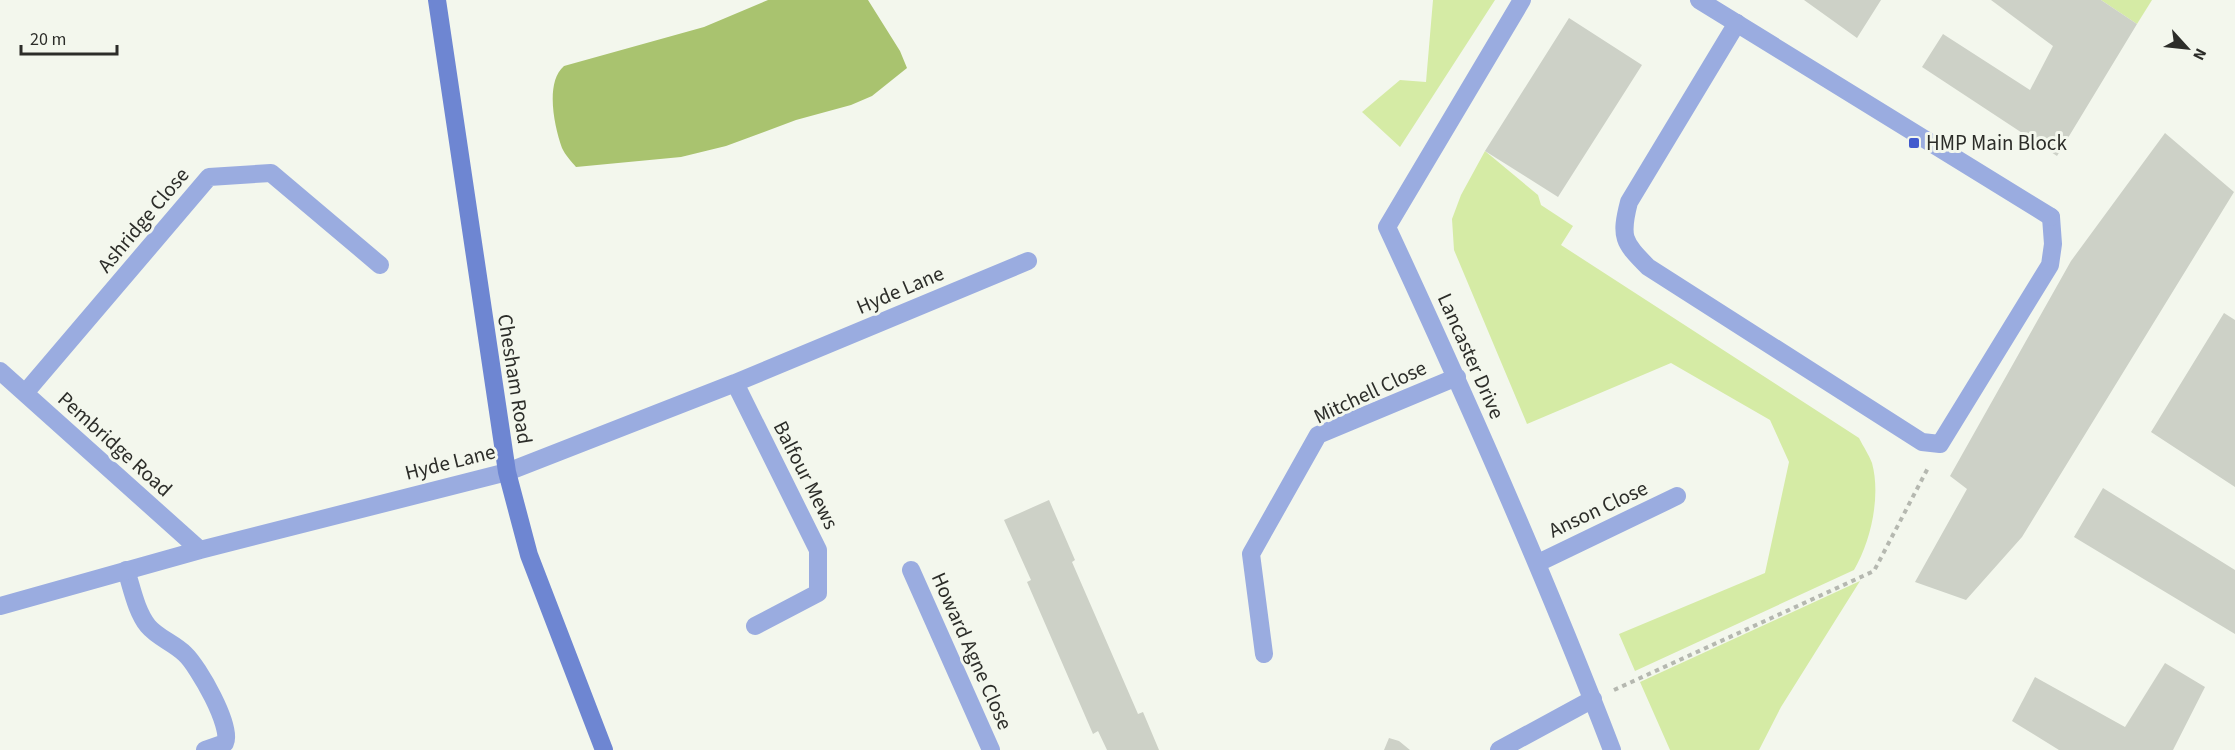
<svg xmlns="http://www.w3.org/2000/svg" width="2235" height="750" font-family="'Source Sans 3',sans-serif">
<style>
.green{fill:#d5eba5}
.water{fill:#a9c36f}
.building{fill:#cdd1c7}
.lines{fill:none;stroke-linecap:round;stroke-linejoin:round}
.path{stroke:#b5b8b0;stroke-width:4;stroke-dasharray:4.5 4.5;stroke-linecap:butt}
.lane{stroke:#9aace0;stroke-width:18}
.street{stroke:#9aace0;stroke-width:18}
.secondary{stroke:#6e86d2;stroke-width:18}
.poi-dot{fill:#415acd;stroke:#f3f7ed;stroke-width:2}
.labels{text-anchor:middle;stroke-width:6;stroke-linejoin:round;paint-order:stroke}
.poi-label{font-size:21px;fill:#2c2d29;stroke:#f3f7ed;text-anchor:start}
.street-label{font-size:21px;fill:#2c2d29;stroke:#f3f7ed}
</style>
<rect width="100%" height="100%" fill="#f3f7ed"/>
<path class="green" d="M1433,0H1495L1400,147L1362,112L1400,80L1426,82Z
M2101,0H2152L2137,24Z
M1485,151L1538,195L1541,205L1573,226L1561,245L1859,438C1863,446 1869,455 1872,463C1881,496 1871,541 1854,570L1635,671L1619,634L1765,573L1789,462L1770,420L1671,363L1527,424L1454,250L1452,219L1461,195Z
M1860,581L1781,707L1759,750H1670L1640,682Z"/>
<path class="water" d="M768,0H868L900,51L907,68L872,96L851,105L796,120L726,146L681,157L576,167C572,162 565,155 562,148C554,126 545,82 564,66L704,27Z"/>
<path class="building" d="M1804,0H1881L1857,38Z
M1991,0H2101L2137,24L2057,156L1922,67L1943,34L2030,90L2053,46Z
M1569,18L1642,65L1558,197L1485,151Z
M2165,133L2234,192L2022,537L1966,600L1915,582L1967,489L1950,476L2071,261Z
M2224,313L2235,320V487L2151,432Z
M2103,488L2235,570V634L2074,537Z
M1049,500L1075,560L1072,562L1138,714L1143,712L1159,750H1107L1098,731L1093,734L1027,582L1031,580L1004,520Z
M2165,663L2205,687L2173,750H2059L2012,721L2035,677L2125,727Z
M1389,738L1399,741L1410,750H1384Z"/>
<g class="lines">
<path class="path" d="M1614,690L1874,571L1929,466"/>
<path class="lane" d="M1737,23L1629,202C1620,237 1623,242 1648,267L1922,442L1940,444L2050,265L2053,244L2051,217
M126,570C132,588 136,611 148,626C158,638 174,643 185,654C198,666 233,727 225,743L205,750"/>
<path class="street" d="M1522,0L1387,227C1467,399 1544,573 1612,750
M1699,0L2051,217
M0,371L200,550
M735,383L818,550V593L755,626
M25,393L209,177L271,173L380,265
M1538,563L1677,496
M911,570L991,750
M0,606L200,550L507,472L735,383L1028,261
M1264,654L1251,554L1318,435L1457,377
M1499,750L1593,699"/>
<path class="secondary" d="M437,0L507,472L529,555L604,750"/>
</g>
<rect class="poi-dot" x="1908" y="137" width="12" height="12" rx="3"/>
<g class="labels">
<g class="poi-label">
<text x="1926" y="150">HMP Main Block</text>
</g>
<g class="street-label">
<text transform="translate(143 220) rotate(-50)" y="7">Ashridge Close</text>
<text transform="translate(900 290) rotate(-23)" y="7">Hyde Lane</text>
<text transform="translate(1471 356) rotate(66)" y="7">Lancaster Drive</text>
<text transform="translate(515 379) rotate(81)" y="7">Chesham Road</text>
<text transform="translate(1370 392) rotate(-25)" y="7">Mitchell Close</text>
<text transform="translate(115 444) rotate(42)" y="7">Pembridge Road</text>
<text transform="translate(450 462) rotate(-14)" y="7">Hyde Lane</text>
<text transform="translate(806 475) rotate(63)" y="7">Balfour Mews</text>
<text transform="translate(1598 509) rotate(-25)" y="7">Anson Close</text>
<text transform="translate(972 651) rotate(66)" y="7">Howard Agne Close</text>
</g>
</g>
<g transform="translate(2187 48) rotate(117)" stroke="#f3f7ed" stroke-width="4.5" paint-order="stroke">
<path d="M0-4.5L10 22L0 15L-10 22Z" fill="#2c2d29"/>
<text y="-9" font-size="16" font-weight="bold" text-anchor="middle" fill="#2c2d29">N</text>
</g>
<path d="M21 45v9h96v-9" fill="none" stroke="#2c2d29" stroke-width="3"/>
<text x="30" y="45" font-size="18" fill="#2c2d29" stroke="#f3f7ed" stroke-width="4.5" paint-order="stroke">20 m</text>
</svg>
